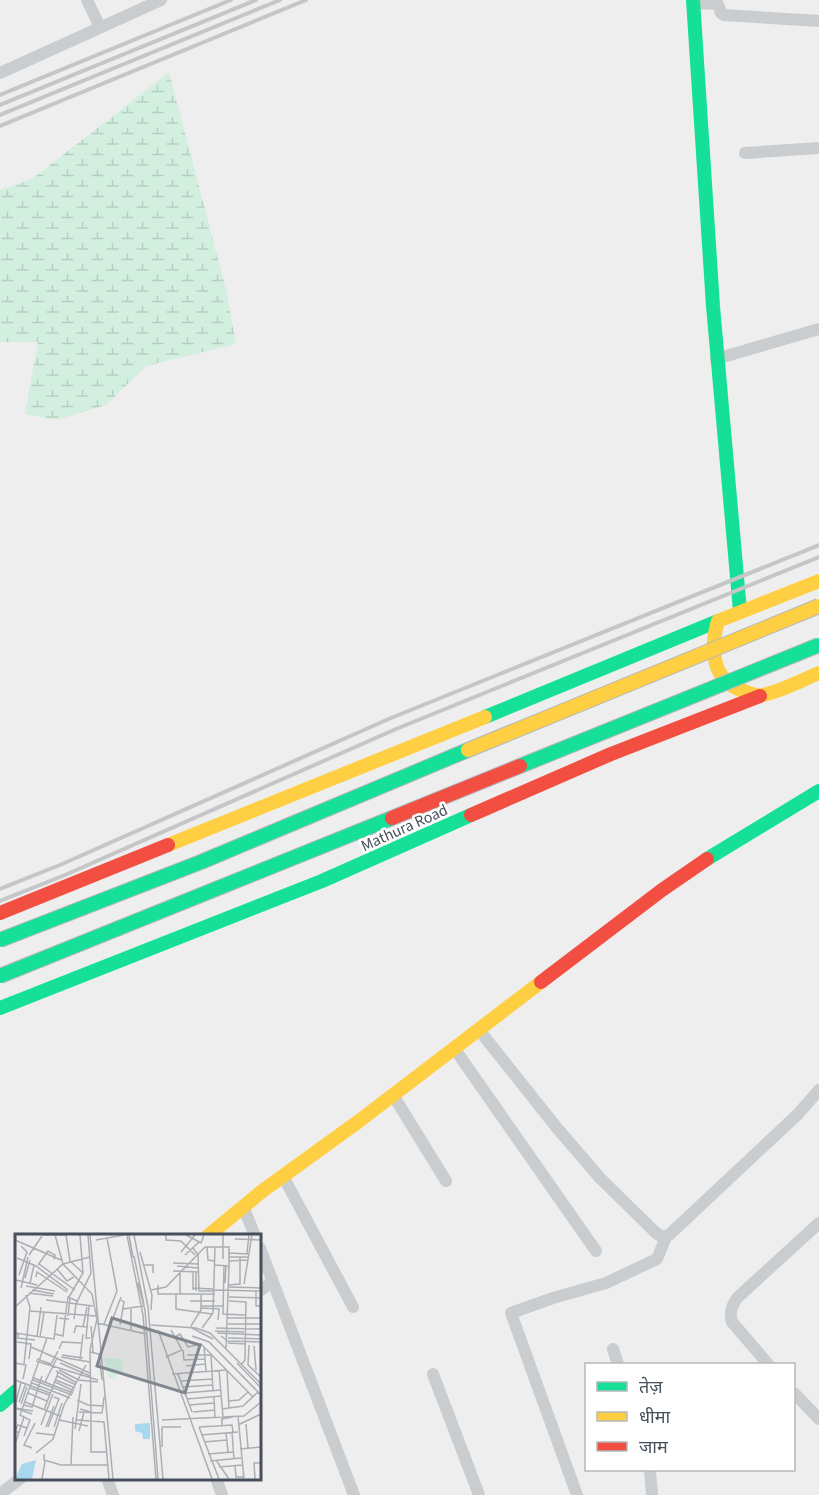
<svg xmlns="http://www.w3.org/2000/svg" width="819" height="1495" font-family="'Source Sans 3','Noto Sans Devanagari',sans-serif">
<style>
.wetland{fill:url(#wetland-marsh)}
.lines{fill:none;stroke-linecap:round;stroke-linejoin:round}
.street{stroke:#cacdcf;stroke-width:12}
.fast{stroke:#16e098;stroke-width:14}
.slow{stroke:#ffcf43;stroke-width:14}
.jam{stroke:#f24e42;stroke-width:14}
.rail{stroke:#c4c6c8;stroke-width:4}
.fast-bridge-casing{stroke:#b4b7be;stroke-width:16;stroke-linecap:butt}
.slow-bridge-casing{stroke:#b4b7be;stroke-width:16;stroke-linecap:butt}
.jam-bridge-casing{stroke:#b4b7be;stroke-width:16;stroke-linecap:butt}
.fast-bridge{stroke:#16e098;stroke-width:14}
.slow-bridge{stroke:#ffcf43;stroke-width:14}
.jam-bridge{stroke:#f24e42;stroke-width:14}
.labels{text-anchor:middle;stroke-width:5;stroke-linejoin:round;paint-order:stroke}
.street-label{font-size:16px;fill:#464f5b;stroke:#fff}
.inset-road{fill:none;stroke:#abaeb3;stroke-width:1.5}
.view{fill:#81878e;fill-opacity:0.15;stroke:#81878e;stroke-width:3}
.inset-edge{fill:none;stroke:#464f5b;stroke-width:3}
</style>
<defs>
<pattern id="wetland-marsh" width="20" height="14" patternUnits="userSpaceOnUse" patternTransform="scale(1.5)"><rect width="20" height="14" fill="#d2efdf"/><path d="M1 5h8M5 5V1M11 12h8M15 12V8" fill="none" stroke="#b6cfc2"/></pattern>
</defs>
<rect width="100%" height="100%" fill="#efeeee"/>
<path class="wetland" d="M169,72L227,293L236,344L146,366L106,405L57,420L25,414L38,342H0V190L32,179Z"/>
<g class="lines">
<path class="street" d="M87,0L100,27
M693,3L718,4L721,13L724,15L819,21
M0,73L161,0
M745,153L819,148
M716,359L819,329
M479,1030L557,1128L600,1178L655,1232L662,1237L669,1235L798,1114L819,1090
M454,1048L596,1251
M393,1095L446,1181
M283,1176L353,1307
M243,1206L255,1236
M260,1248L354,1495
M260,1291L272,1281
M613,1349L618,1364
M768,1364L732,1322C729,1312 732,1306 737,1298L819,1223
M433,1374L479,1495
M794,1393L819,1419
M650,1470L652,1495
M107,1478L113,1495
M216,1478L222,1495
M0,1494L21,1478
M577,1495L511,1313L553,1298L606,1283L657,1259L666,1237"/>
<path class="fast" d="M693,0L713,306L740,611
M485,717L718,621
M707,859L819,791
M0,1008L322,881L471,815
M0,1405L16,1391"/>
<path class="slow" d="M819,581L718,621C710,648 711,681 744,691C749,693 757,696 762,695C780,692 802,680 819,673
M168,845L485,717
M208,1236L261,1192L359,1121L541,982"/>
<path class="jam" d="M471,815L611,754L760,696
M0,913L168,845
M541,982L662,890L707,859"/>
<path class="rail" d="M0,95L231,0
M0,105L256,0
M0,115L280,0
M0,126L306,0
M0,889L60,865L391,718L819,545
M0,901L65,875L396,729L819,557"/>
<g class="fast-bridge-casing">
<path id="fast-bridge" d="M520,766L819,645
M0,940L201,862L468,750
M0,976L392,818"/>
</g>
<g class="slow-bridge-casing">
<path id="slow-bridge" d="M468,750L819,606"/>
</g>
<g class="jam-bridge-casing">
<path id="jam-bridge" d="M392,818L520,766"/>
</g>
<use href="#fast-bridge" class="fast-bridge"/>
<use href="#slow-bridge" class="slow-bridge"/>
<use href="#jam-bridge" class="jam-bridge"/>
</g>
<g class="labels">
<g class="street-label">
<text transform="translate(404 827) rotate(-24)" y="6">Mathura Road</text>
</g>
</g>
<g transform="translate(15 1234)">
<rect width="246" height="246" fill="#efeeee"/>
<path d="M89,124L107,125L108,137H103L99,145L93,143Z" fill="#d2efdf"/>
<path d="M135,189V205H128L127,199L120,197V190ZM21,226L17,245H0L7,230Z" fill="#a7d8ed"/>
<path class="inset-road" d="M28,1H51M40,1L48,30L77,60L82,85L75,116L76,178M51,1L55,27L68,39M75,1L98,245M112,1L128,81L141,245M114,1L118,23M119,1L133,73L148,245M151,1V6L166,7L180,21M171,1L186,9L189,1M220,5L246,6M0,6L46,26M81,6L109,1M192,13L193,26L200,27M200,13H214V32M178,14L183,21L184,57H200M125,18L137,61L136,76M166,18L180,1M214,19L234,20M232,19L234,1M14,21L27,2M170,21L184,8M119,22L129,71M214,23H233M2,24L21,32L53,56M208,25V1M214,27L233,26M158,29L183,30M24,30L60,56M23,31L33,17L40,21L39,25M128,31H138V39M200,31L214,32L211,114M209,31L208,80L230,81M162,32L183,34M42,35L52,47L59,43M158,37L183,38M181,38V57M165,39V60M4,41L12,18L6,12M21,43L22,38L52,58M10,44L15,26M1,46L22,51M15,49L19,31M123,49L130,76L143,245M210,49L211,31M229,50L237,1M143,51V60H200M214,51L225,50V23M11,52L40,57M214,53L246,54M6,54L13,23M178,54L198,55M17,56L39,60M136,56L151,53L190,13H200L198,79L187,94M178,56V38M200,56L246,57M241,57V72H246M14,59L38,62M161,60V75L197,80M54,63L68,39L65,1M214,63L246,64M31,66L78,72M175,67H200M214,67L231,68L230,126L227,130M74,72L71,104H75M186,72H208M0,73L48,30L75,23M186,74L204,75L203,86M108,75L128,72M116,75V97M15,77L81,82M53,82L55,64M44,84L50,85L53,63L62,67M213,84H246M59,85L61,70L76,39L73,1M82,89L131,100M89,90L102,57L92,4M213,90H246M105,91L109,68L106,66M136,91L181,94L195,99L246,150M76,92L78,118M95,92L106,63M176,92L186,76V61M68,93L72,73M175,93L198,105M201,94L246,95M143,96L197,245M200,97L229,98M0,99L39,105L42,81M59,99L61,92L73,93M202,99L246,101M3,100V104L20,106M40,100L48,102L50,85H54M177,102L194,108L246,161M206,102L213,107L246,108M22,103L26,73M25,103L29,79M160,103L165,100L173,113L186,110L238,163M213,104L246,105M2,108L16,110L14,125M213,109L231,110M234,111L233,131L246,143M239,112L241,136M16,113L75,139M189,113L191,137M44,115L47,108L66,109M168,116L169,126L190,125M75,118L84,120L87,146M196,120L198,157M47,121L68,124M172,121H196M46,123L75,128M151,123L167,116L156,96M22,125L36,130L43,117M65,126L68,100M21,127L83,146M0,129L11,131L8,145M45,129L75,142M222,129L246,154M9,130L15,73L11,61M171,132L190,130M44,136L64,146L83,148M204,136L208,183M41,137L62,149M212,137L214,174M157,140L211,136M163,140L177,178M42,142L61,151M19,144L58,159M0,146L35,159M18,146L57,161M41,146L60,154M166,147L197,145M30,148L42,124M40,148L59,157M17,149L55,164M168,153L198,151M15,154L34,161M13,159L32,167M170,159L206,156M199,163L200,184M172,165L206,162M62,166L73,171L89,172M214,167L224,166L233,158M1,168L6,148M4,168L11,149M10,168L45,182M6,170L12,153M9,171L17,173L27,142M174,171L199,169M65,175L76,178V218H92M207,175L228,172L243,158M29,176L43,139M64,178L87,179L89,163M178,178L200,176M17,180L0,174L18,177M223,182L229,245M44,186L73,192M62,186L89,188L94,245M147,186L229,182L246,168M231,190L233,214M26,191L38,160M223,191L246,180M202,192L217,191L218,198M207,192V185L218,183M31,193L39,172M33,193L44,165L39,163M39,193L47,169M147,193H166M184,193L204,245M184,193L202,192M60,195L66,150M64,197L69,178M217,198L219,225M4,199L0,197L3,191L12,194M21,199L39,201M211,199L213,218M186,201L223,198M9,202L15,186L5,181L32,104M189,208L212,206M0,210L9,183M147,213V193M17,214L9,211L20,189M225,215L246,213M21,219L38,205L49,171L71,131M29,220V226L46,231H93M193,220L218,218M201,226L214,245M195,227L226,224M56,231L58,183M220,232L221,243H229M204,233L227,231M27,245L30,227M240,245L239,229H246"/>
<path class="view" d="M97,84L185,111L170,159L82,132Z"/>
<rect width="246" height="246" class="inset-edge"/>
</g>
<rect x="585" y="1363" width="210" height="108" fill="#ffffff" stroke="#b5b9bd" stroke-width="1.5"/>
<rect x="597" y="1382" width="30" height="9" fill="#16e098" stroke="#b5b9bd" stroke-width="1.5"/>
<text x="639" y="1393" font-size="18" fill="#464f5b">तेज़</text>
<rect x="597" y="1412" width="30" height="9" fill="#ffcf43" stroke="#b5b9bd" stroke-width="1.5"/>
<text x="639" y="1423" font-size="18" fill="#464f5b">धीमा</text>
<rect x="597" y="1442" width="30" height="9" fill="#f24e42" stroke="#b5b9bd" stroke-width="1.5"/>
<text x="639" y="1453" font-size="18" fill="#464f5b">जाम</text>
</svg>
